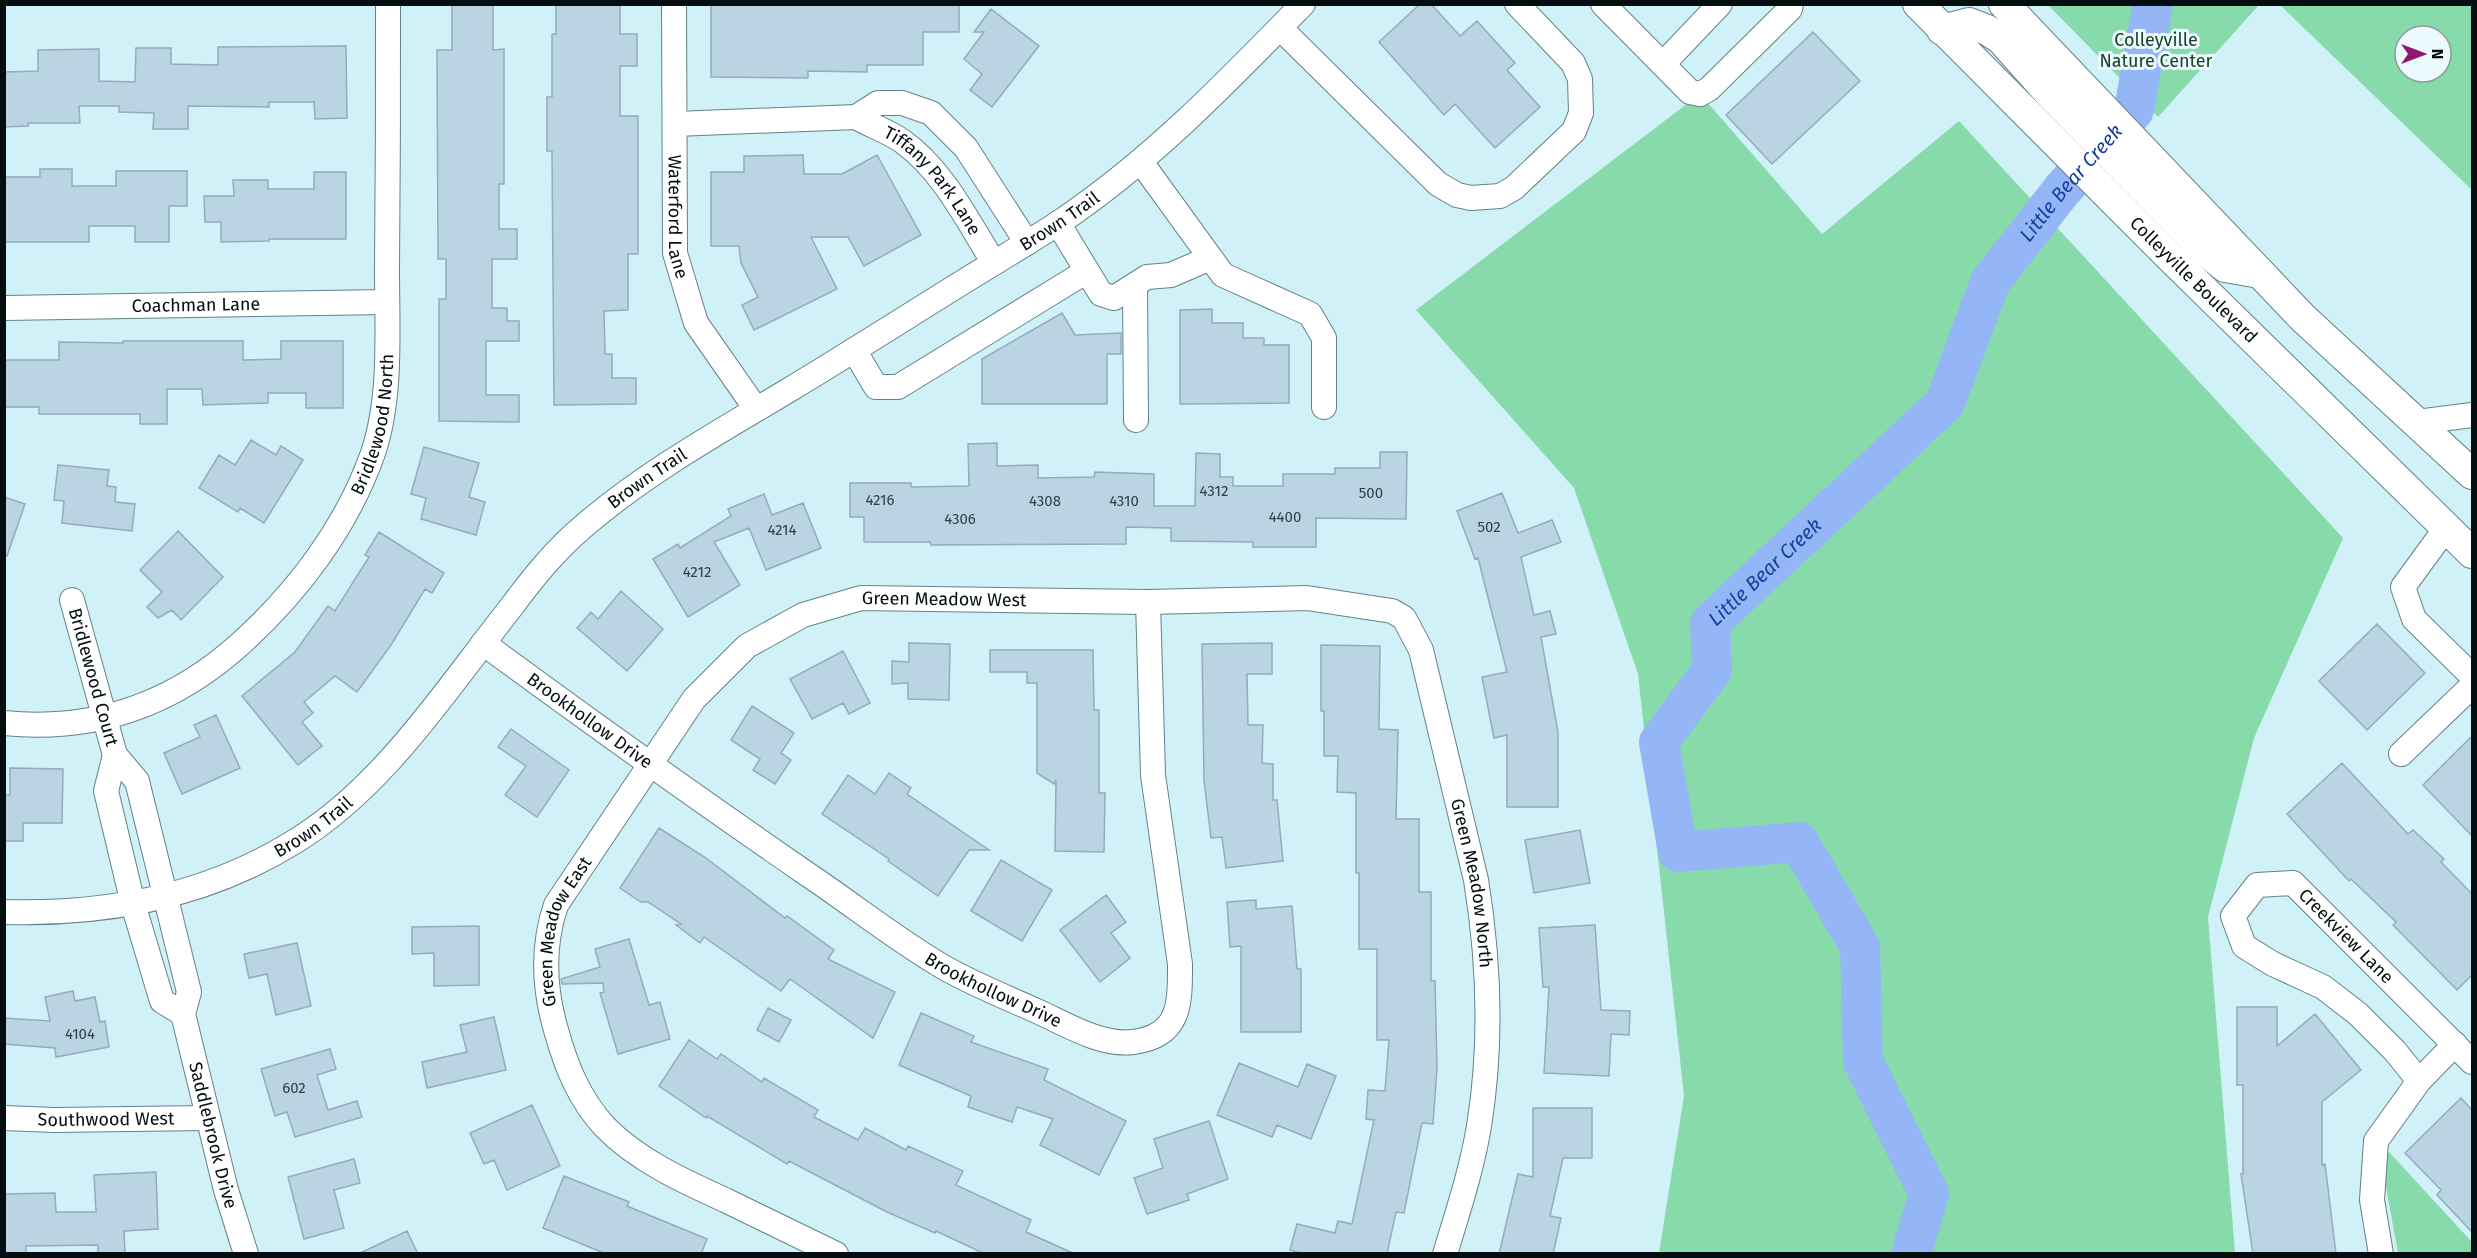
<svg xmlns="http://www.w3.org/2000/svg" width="2477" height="1258" font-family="'Fira Sans',sans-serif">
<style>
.green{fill:#87dbaa;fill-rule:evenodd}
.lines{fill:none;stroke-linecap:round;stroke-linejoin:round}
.river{stroke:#94b5f6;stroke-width:40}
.building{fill:#bbd4e4;stroke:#93abbb;stroke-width:1.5}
.minor-casing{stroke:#648288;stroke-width:26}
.major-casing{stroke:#648288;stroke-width:32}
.minor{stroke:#fff;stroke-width:24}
.major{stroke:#fff;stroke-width:30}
.labels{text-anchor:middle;stroke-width:6;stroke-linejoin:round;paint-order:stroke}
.number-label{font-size:15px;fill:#324045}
.park-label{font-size:18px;fill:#17412b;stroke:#edfafd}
.street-label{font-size:18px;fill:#040e10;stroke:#edfafd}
.water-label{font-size:20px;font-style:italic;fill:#19409b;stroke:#edfafd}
</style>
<rect width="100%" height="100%" fill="#d0f1f7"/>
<path class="green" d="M2048,5H2259L2158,117Z
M2280,5H2472V190ZM2405,36H2441V72H2405Z
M1700,94L1822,234L1959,121L2343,538L2254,738L2208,917L2235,1253H1659L1684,1096L1638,674L1574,488L1416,310Z
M2389,1152L2472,1242V1253H2398L2382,1165L2383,1157Z"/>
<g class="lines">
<path class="river" id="s1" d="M1911,1254L1929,1194L1863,1061L1860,947L1799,842L1678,852L1659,742L1712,670L1710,623L1945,403L1990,282L2062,190L2134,110L2153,4"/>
</g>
<path class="building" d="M452,4H493V50L504,49V184H499V229H517V259H492V308H507V321H519V341H486V395H519V422L439,421V299H446V259H438L437,50H452Z
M556,4H620V34H637V66H620V116H638V254H628V310L604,311L605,354H612V378H636V404L554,405L552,151H547V97H552V34H556Z
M711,4H959V32H923V65H867V72L808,71V78L711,77Z
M1420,4H1431L1460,36L1477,21L1515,63L1507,70L1540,107L1495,148L1455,104L1444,115L1379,42Z
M991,9L1039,46L992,107L970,90L982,74L964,59L984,32H974Z
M1813,32L1860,81L1772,164L1726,115Z
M346,46L347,118L315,119L314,102H269V107L188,106V129H153L154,113L119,112V106H79L80,123H28V126L4,127V72L38,71V50L99,49V81L135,82L136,48H171V64L218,65V47Z
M803,155L804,174H842L877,155L921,235L864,266L848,237H811L837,289L754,330L742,305L758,297L741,263L739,246H711V172H744V156Z
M40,169H72V186H116V171H187V206H169V242H135V226H89V242H4V177H40Z
M314,172H346V239H269V241L221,242V222H205L204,196H234L233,180H268V189H314Z
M1212,309V323H1243V338H1264V345H1289V403L1180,404V310Z
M1062,313L1075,335L1121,333V354H1107V404H982V359Z
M123,341H243V360L281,359V341H343V408H306V393H268V403L203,405L202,389H167V424H140V414H39V407H4V360H59V342L123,343Z
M251,440L276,455L281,446L303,460L264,523L240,508L238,512L199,488L219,455L235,465Z
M997,443V466L1038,465V478L1094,477L1095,472L1154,474V506H1195L1196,453L1220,454V477H1233V486H1283V474H1335V468H1380V452H1407L1406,519L1316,518V547H1253V542L1171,541V528L1126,527V544L931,545L930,542H864V517H850V483H911V487L969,486L968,444Z
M424,447L479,463L469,497L485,502L476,535L421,519L426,498L411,494Z
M58,465L109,470L107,486L116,487L115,502L135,504L132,531L62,523L64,501L54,500Z
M1502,493L1518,533L1552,520L1561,542L1521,557L1534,615L1550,611L1556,634L1541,637L1558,732V807H1507V735L1494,738L1482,677L1507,672L1478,558L1475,559L1457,511Z
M764,494L772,515L803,503L821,548L766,570L749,528L714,542L740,585L688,617L653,559L678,544L680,548L731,516L728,509Z
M4,497L25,504L7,556L4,555Z
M178,531L223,577L181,620L172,610L158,618L147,607L162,592L140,570Z
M379,532L444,573L432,593L425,589L391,645L357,692L335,676L304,702L313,713L302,722L322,746L298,765L242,696L295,652L328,606L335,611L369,557L365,555Z
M621,591L663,629L627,671L577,628L591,612L598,619Z
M2377,624L2425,673L2367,730L2319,681Z
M909,643L950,644L949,700L908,699V683L892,684V661L909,662Z
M1272,643V674H1247L1248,725H1263L1262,763L1273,764V800H1277L1283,861L1226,868L1222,837L1211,838L1204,780L1202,644Z
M1321,645L1380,646L1379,729L1398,730L1396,819H1419V892H1431V981H1435L1437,1068L1433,1124L1422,1123L1404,1213L1396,1212L1387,1254H1304L1290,1250L1297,1224L1335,1233L1338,1221L1352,1224L1374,1120L1366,1119L1368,1090L1385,1091L1389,1040H1377V949H1359V873H1356V793L1337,792L1338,756H1324V711H1321Z
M990,650H1093L1094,710H1099V793H1105L1104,852L1055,851L1056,780L1054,784L1037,773V683H1027V672H990Z
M843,651L870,703L849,714L843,703L812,719L790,679Z
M752,706L794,733L781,753L791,760L775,784L753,770L760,759L731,740Z
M216,715L240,768L182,794L164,753L200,737L194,725Z
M511,729L569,770L537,817L505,795L526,766L498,747Z
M2472,736V836L2423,785Z
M2342,763L2408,834L2413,830L2444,859L2441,862L2472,894V975L2457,990L2393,925L2396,922L2351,879L2349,881L2287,814Z
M10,768L63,769L62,823H23V841H4V795H10Z
M889,773L911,788L907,794L989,850H969L938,896L888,861L889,859L822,814L848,775L875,794Z
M659,828L706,858L785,918L787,916L834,950L828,959L895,992L873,1038L790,979L781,991L704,937L700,943L676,925L681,924L648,902H641L620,888Z
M1580,830L1590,883L1534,893L1525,840Z
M1001,860L1052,890L1022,941L971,911Z
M1106,895L1126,922L1111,933L1130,958L1100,982L1060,930Z
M1256,900V909L1292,906L1297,969H1301V1032H1241V946L1230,947L1227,902Z
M1595,925L1601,1010L1630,1011L1629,1035L1611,1034L1609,1076L1544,1073L1549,987H1543L1539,928Z
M479,926V985L434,986V953L412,954V927Z
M629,939L649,1005L660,1002L670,1039L618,1054L600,993L604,992L603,983L562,984L561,979L600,967L595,949Z
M297,943L311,1006L276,1015L267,974L249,978L244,954Z
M73,991L75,1001L95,997L100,1022L105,1021L109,1047L56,1057L55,1048L4,1044V1018L50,1021L45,997Z
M2237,1007H2277V1046L2315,1014L2361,1070L2322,1102V1165L2325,1164L2336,1254H2253L2241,1174H2243V1085H2237Z
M768,1008L791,1020L779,1042L757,1030Z
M921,1013L974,1036L971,1042L1048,1069L1044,1080L1126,1121L1099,1175L1040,1145L1053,1119L1017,1107L1012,1122L968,1107L971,1096L899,1065Z
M494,1017L506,1070L427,1088L422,1062L467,1052L460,1025Z
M689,1040L717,1059L721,1054L762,1082L764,1078L818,1110L814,1117L858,1140L865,1128L906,1150L908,1146L963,1171L956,1185L1031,1220L1026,1232L1075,1254H985L936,1231L935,1233L887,1212L789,1161L787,1164L707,1116L706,1118L659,1086Z
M330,1049L336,1069L317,1075L328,1110L357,1101L362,1117L295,1137L287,1112L275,1116L261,1069Z
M1239,1063L1298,1087L1307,1064L1336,1076L1311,1139L1277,1125L1272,1137L1217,1115Z
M2461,1098L2472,1110V1232L2437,1195L2441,1190L2405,1153Z
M532,1105L560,1166L507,1190L494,1160L484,1164L470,1133Z
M1533,1108H1592V1158H1563L1550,1216L1561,1218L1553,1254H1499L1518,1174L1533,1177Z
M1209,1121L1228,1179L1187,1194L1189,1200L1147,1214L1134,1178L1163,1168L1154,1139Z
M354,1159L360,1183L334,1190L344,1228L304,1239L288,1177Z
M156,1172L158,1229L124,1231L125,1254H98V1245L26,1246V1254H4V1194L55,1193L56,1212H96L94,1175Z
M564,1176L629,1202L627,1206L707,1239L701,1254H606L543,1228Z
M407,1231L418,1254H358Z"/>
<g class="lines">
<g class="minor-casing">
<g id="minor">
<path id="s2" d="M674,4L675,253L696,323L756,409"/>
<path d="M1603,4L1690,92L1700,94L1709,89L1790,9L1791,4"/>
<path d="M1280,28L1438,184L1457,195L1471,198L1500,196L1514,188L1574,131L1581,113L1580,79L1573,63L1517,4"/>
<path d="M1663,64L1720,4"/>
<path id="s3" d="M856,117C871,126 888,131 902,141C943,170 967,220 994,263"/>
<path d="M675,124L856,117L878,103H902L931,113L966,148L1027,243"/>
<path d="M1141,162L1223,275L1310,314L1324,338V407"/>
<path d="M1058,223L1101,294L1114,298L1147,277L1171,275L1210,258"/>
<path d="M1135,286L1136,420"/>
<path id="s4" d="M4,308L387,302"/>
<path d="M854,350L876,387H898L1087,271"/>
<path d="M2417,422L2472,415"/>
<path d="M2446,528L2403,587L2414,619L2472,676"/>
<path id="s5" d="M72,600L115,755L137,781L189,992L183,1014L226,1190L246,1254"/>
<path id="s6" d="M483,643C590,722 697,798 807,874C852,904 898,941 945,968C975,985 1008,998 1039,1012C1067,1025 1102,1046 1133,1042C1181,1036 1180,1003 1180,964L1153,775L1148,602"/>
<path id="s7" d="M4,723C94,732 173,704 239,645C297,593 347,527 373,453C392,397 387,328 387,270C388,181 388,93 388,4"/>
<path d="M2401,754L2472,686"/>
<path d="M115,755L106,791L133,904L162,1001L183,1014"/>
<path id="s8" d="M4,912C106,915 207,896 294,842C383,788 445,691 509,610C532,579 555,550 585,525C647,472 719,432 789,390C847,355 905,318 963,282C995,262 1028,243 1060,222C1151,161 1226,83 1303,4"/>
<path d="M2419,1081L2455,1044"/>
<path id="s9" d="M4,1118L54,1120L207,1118"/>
<path id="s10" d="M836,1254C799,1236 762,1218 725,1200C683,1181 637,1160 605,1127C579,1099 566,1066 556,1030C544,989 542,946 556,905L694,699L747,646L803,615L861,598L1148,602L1307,598L1392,611L1404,618L1421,650L1476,880C1489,960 1492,1046 1479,1126C1472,1169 1458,1211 1445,1254"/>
<path id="s11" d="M2381,1254L2372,1200L2376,1141L2419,1081L2395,1051L2358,1014L2323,987L2273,964L2244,946L2233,916L2257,885L2293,883L2472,1062"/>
</g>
</g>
<g class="major-casing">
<g id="major">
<path id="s12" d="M1918,4L2168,255L2472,553"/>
<path d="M2004,4L2303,318L2472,474"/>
<path d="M1942,30L1969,23L1987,30L2001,39L2052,96L2207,252L2225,267L2260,273"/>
</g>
</g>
<use href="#minor" class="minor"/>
<use href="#major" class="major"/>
</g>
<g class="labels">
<g class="number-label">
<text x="1214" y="496">4312</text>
<text x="1371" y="498">500</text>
<text x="880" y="505">4216</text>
<text x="1045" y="506">4308</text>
<text x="1124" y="506">4310</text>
<text x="1285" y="522">4400</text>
<text x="960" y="524">4306</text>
<text x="1489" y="532">502</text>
<text x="782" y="535">4214</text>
<text x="697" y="577">4212</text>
<text x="80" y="1039">4104</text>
<text x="294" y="1093">602</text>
</g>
<g class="park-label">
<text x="2156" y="46">Colleyville<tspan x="2156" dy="21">Nature Center</tspan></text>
</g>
<g class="street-label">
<text dy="6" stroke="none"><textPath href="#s3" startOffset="102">Tiffany Park Lane</textPath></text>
<text dy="6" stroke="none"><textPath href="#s2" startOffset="213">Waterford Lane</textPath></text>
<text dy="6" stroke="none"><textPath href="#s8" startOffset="1299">Brown Trail</textPath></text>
<text dy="6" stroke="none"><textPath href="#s12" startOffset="390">Colleyville Boulevard</textPath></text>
<text dy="6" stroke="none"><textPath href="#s4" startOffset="192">Coachman Lane</textPath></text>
<text dy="6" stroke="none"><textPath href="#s7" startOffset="520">Bridlewood North</textPath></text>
<text dy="6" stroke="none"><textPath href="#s8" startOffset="813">Brown Trail</textPath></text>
<text dy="6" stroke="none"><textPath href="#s10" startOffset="1032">Green Meadow West</textPath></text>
<text dy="6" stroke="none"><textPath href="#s5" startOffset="80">Bridlewood Court</textPath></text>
<text dy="6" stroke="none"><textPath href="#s6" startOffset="132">Brookhollow Drive</textPath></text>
<text dy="6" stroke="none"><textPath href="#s8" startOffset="327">Brown Trail</textPath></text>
<text dy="6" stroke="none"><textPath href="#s10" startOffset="1770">Green Meadow North</textPath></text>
<text dy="6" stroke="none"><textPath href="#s10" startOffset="478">Green Meadow East</textPath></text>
<text dy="6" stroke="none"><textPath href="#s11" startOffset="594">Creekview Lane</textPath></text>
<text dy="6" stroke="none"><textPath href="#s6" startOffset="618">Brookhollow Drive</textPath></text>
<text dy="6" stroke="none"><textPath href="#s9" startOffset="102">Southwood West</textPath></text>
<text dy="6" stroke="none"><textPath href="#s5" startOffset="560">Saddlebrook Drive</textPath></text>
</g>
<g class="water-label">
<text dy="7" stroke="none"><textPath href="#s1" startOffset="1395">Little Bear Creek</textPath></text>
<text dy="7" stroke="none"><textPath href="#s1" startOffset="891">Little Bear Creek</textPath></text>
</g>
</g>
<rect width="2477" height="1258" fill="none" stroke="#040e10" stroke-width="12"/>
<g transform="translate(2423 54) rotate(90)"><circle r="28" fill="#edfafd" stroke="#909c9e" stroke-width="1.5"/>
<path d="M0-4.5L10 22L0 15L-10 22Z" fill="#941670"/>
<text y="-9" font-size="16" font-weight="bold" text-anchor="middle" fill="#040e10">N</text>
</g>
</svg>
